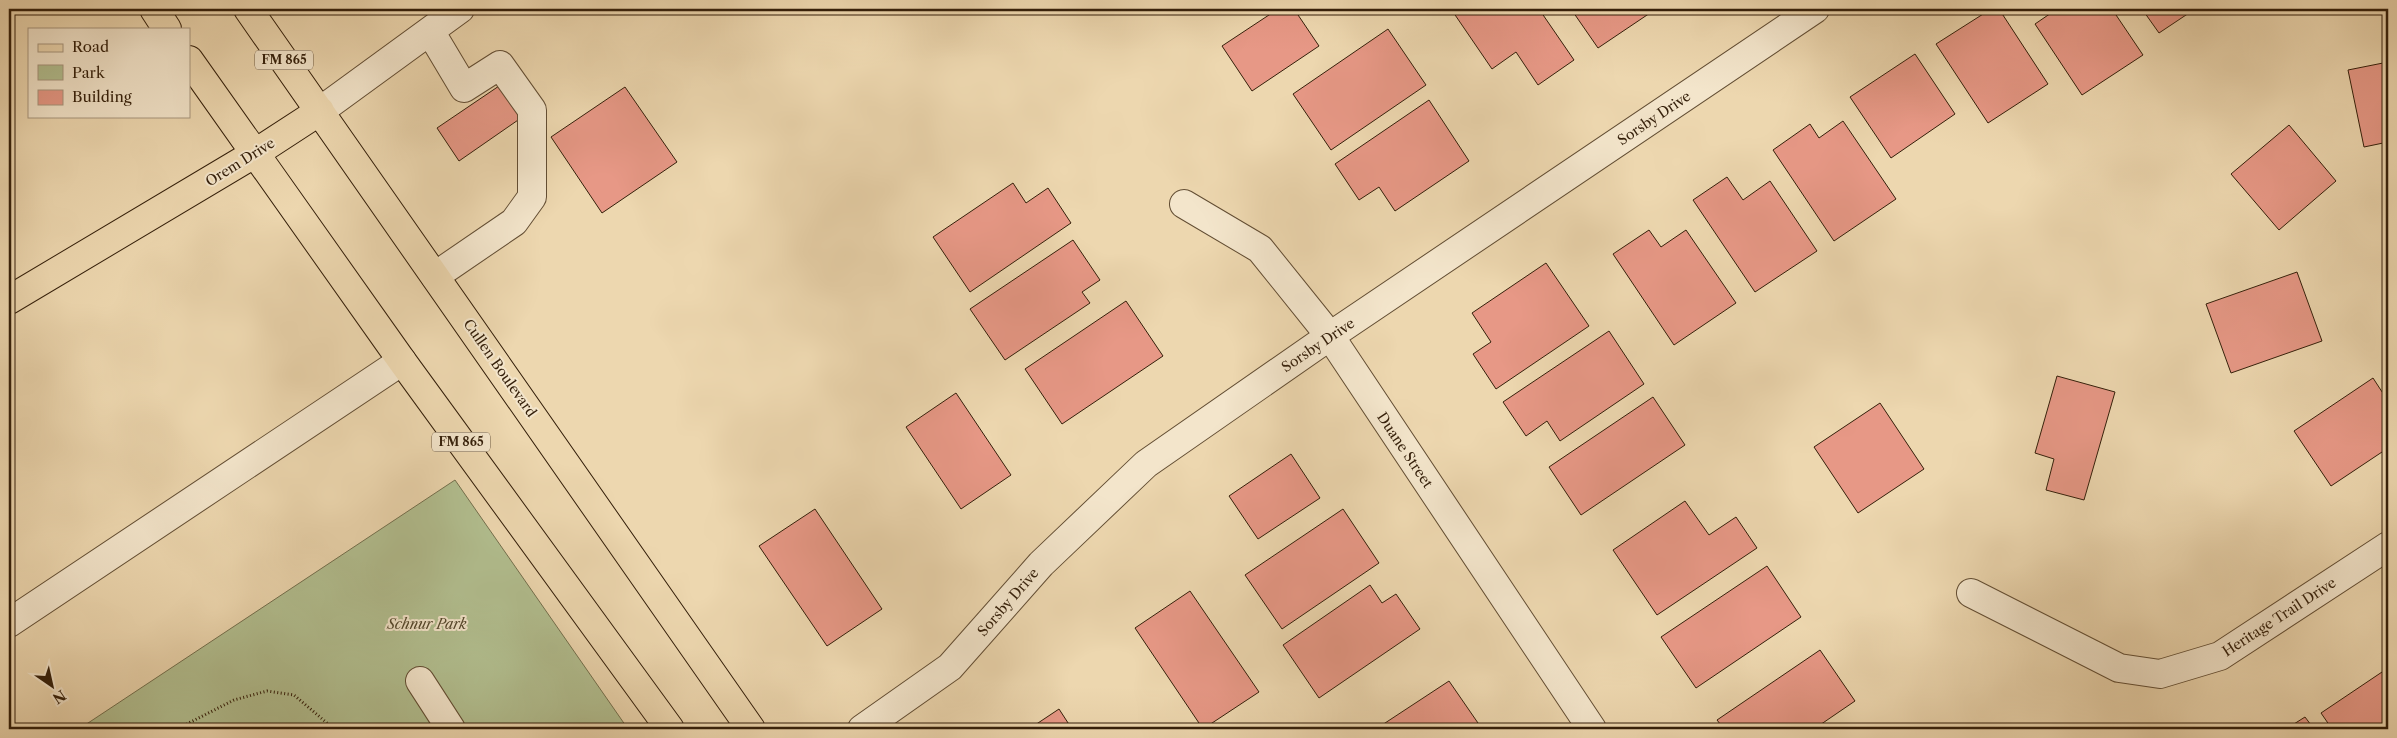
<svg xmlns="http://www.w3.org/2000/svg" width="2397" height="738" font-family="'Libre Caslon Text',serif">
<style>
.green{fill:#b2bf90;stroke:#736f4d}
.building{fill:#e79886;stroke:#341f0a}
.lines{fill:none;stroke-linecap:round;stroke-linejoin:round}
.minor-casing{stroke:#624d33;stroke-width:30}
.major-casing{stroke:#341f0a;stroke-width:30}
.path{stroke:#341f0a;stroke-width:3;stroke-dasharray:1 2.5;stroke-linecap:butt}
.minor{stroke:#f3e5cb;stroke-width:28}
.major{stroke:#edd7af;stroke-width:28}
.labels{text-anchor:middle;stroke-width:4;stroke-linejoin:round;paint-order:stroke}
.shield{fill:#f3e5cb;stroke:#6d5a44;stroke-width:1}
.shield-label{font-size:12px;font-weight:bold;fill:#341f0a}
.street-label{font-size:14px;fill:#341f0a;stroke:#f3e5cb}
.park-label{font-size:14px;font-style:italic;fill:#54472c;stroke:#f3e5cb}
</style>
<rect width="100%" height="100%" fill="#edd7af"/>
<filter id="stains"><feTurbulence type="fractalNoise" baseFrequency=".004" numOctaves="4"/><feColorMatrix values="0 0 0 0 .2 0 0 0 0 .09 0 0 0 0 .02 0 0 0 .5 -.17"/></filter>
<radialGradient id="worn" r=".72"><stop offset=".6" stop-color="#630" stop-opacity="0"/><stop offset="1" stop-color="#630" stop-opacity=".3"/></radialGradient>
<path class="green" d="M455,480L628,729H79Z"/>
<path class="building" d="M1278,9H1294L1319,46L1252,91L1222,46Z
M1451,9H1539L1574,60L1538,85L1516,52L1492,69Z
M1571,9H1652L1653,11L1598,48Z
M1991,9H1999L2048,84L1988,123L1936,44Z
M2053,9H2112L2143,55L2082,95L2035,24L2054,11Z
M2142,9H2195L2159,33Z
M1388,29L1426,85L1331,150L1293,94Z
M1915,54L1955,114L1891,158L1850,97Z
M2388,62V142L2364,147L2348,70Z
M499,86L521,118L459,161L437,128Z
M625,87L677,162L602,213L551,137Z
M1429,100L1469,161L1395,211L1379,187L1359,200L1335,164Z
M1843,121L1896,199L1834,241L1773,150L1810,124L1819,138Z
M2289,125L2336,181L2279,230L2231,174Z
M1727,177L1743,200L1770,181L1817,251L1755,292L1693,200Z
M1013,183L1026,203L1048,188L1071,223L970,292L933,237Z
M1649,230L1661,247L1686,230L1736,303L1674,345L1613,254Z
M1073,240L1100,280L1082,292L1090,303L1005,360L970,309Z
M1546,263L1589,326L1496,389L1473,354L1491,342L1472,313Z
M2297,272L2322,341L2231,373L2206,304Z
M1126,301L1163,356L1062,424L1025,369Z
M1609,331L1644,384L1560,441L1547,421L1526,436L1503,402Z
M2057,376L2115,392L2084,500L2046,490L2054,459L2035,453Z
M2373,378L2388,401V448L2331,486L2294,431Z
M956,393L1011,475L961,509L906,427Z
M1653,397L1685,445L1581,515L1549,467Z
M1880,403L1924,469L1858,513L1814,447Z
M1291,454L1320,498L1258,539L1229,496Z
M1685,501L1709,535L1736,517L1757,548L1657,615L1613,550Z
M815,509L882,609L827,646L759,546Z
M1343,509L1379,563L1282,629L1245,575Z
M1767,566L1801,617L1696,688L1661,637Z
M1370,585L1382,603L1396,594L1420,629L1319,698L1283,645Z
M1190,591L1259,692L1203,729L1135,628Z
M1820,650L1855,701L1814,729H1724L1717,720Z
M2382,672L2388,682V729H2332L2321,713Z
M1449,681L1478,723L1468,729H1385L1382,725Z
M1059,709L1072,729H1029Z
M2305,717L2314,729H2286Z"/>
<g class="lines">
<g class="minor-casing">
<path id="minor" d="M430,31L464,88L500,65L532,110V197L514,222L435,276
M320,111L460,9
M1184,204L1260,249L1330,336L1592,729
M1971,593L2119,668L2160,674L2220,656L2388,546
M9,623L402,361
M420,681L451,729
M862,729L950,667L1041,564L1146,464L1330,336L1815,9"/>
</g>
<g class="major-casing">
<path id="major" d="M154,9L167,29
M248,9L751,729
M189,60L402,361L670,729
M9,300L254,154L320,111"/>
</g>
<path class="path" d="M177,729L234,700L267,691L294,695L334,729"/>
<use href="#minor" class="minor"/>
<use href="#major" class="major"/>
</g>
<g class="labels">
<g class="shield">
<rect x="255" y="50.5" width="58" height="19" rx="4"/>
<rect x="432" y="432.5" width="58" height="19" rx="4"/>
</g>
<g class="shield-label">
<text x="284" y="64">FM 865</text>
<text x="461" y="446">FM 865</text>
</g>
<g class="street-label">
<text transform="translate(1654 118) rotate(-34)" y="5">Sorsby Drive</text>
<text transform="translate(240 162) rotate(-32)" y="5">Orem Drive</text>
<text transform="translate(1318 345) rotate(-34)" y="5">Sorsby Drive</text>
<text transform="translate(500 368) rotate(55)" y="5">Cullen Boulevard</text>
<text transform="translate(1405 450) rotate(56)" y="5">Duane Street</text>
<text transform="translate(1008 602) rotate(-49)" y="5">Sorsby Drive</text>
<text transform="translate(2279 617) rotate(-33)" y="5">Heritage Trail Drive</text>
</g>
<g class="park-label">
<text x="427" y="629">Schnur Park</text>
</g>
</g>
<rect width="2397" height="738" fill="none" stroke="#edd7af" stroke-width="30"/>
<rect x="10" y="10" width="2377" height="718" fill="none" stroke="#341f0a" stroke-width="2.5"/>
<rect x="15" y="15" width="2367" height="708" fill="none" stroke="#341f0a"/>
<rect x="28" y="28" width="162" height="90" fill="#f3e5cb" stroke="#a7967e"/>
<rect x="38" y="44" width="25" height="8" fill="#edd7af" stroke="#a7967e"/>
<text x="72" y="52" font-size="15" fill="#341f0a">Road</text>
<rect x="38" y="65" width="25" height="15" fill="#b2bf90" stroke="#a7967e"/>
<text x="72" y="78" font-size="15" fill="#341f0a">Park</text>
<rect x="38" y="90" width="25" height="15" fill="#e79886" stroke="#a7967e"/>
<text x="72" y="102" font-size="15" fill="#341f0a">Building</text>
<g transform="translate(52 686) rotate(146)" stroke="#f3e5cb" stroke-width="4" paint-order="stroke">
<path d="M0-4L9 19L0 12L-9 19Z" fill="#341f0a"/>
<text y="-8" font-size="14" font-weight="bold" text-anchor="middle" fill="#341f0a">N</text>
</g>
<rect width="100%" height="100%" filter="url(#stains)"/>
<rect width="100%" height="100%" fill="url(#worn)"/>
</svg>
